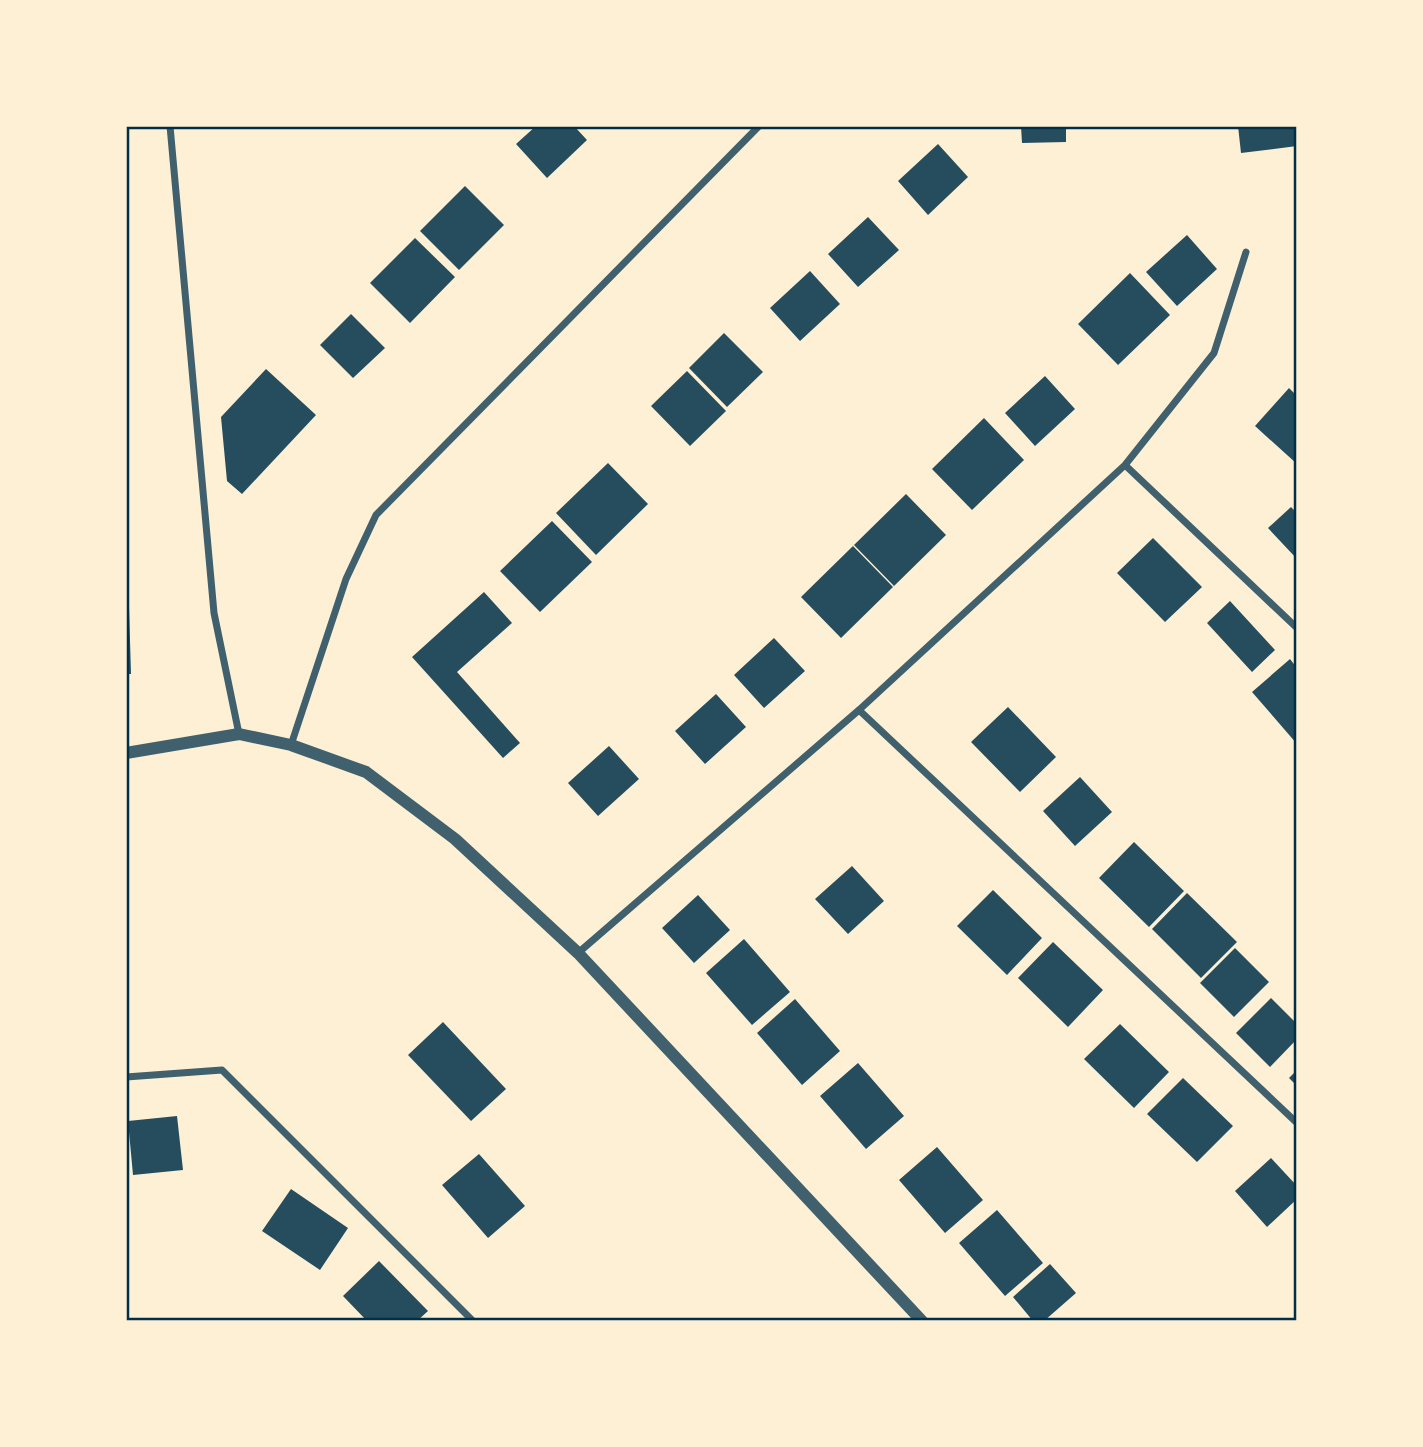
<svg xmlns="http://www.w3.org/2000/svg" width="1423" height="1447" font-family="Cabin,sans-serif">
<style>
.building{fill:#264d5e}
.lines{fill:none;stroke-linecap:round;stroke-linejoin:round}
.minor{stroke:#3f606c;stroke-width:7}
.tertiary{stroke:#3f606c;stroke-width:12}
.neatline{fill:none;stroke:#003049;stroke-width:2.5}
</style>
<rect width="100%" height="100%" fill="#fdf0d5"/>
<path class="building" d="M536,126H574L587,140L547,178L516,144Z
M1021,126H1066V142L1022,143Z
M1238,126H1297V146L1241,153Z
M938,144L968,177L928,215L898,181Z
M465,186L504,225L459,270L420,231Z
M868,217L899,250L858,287L828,254Z
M1187,235L1217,269L1177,306L1146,272Z
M415,238L455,277L410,323L370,283Z
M810,271L840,304L800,341L770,308Z
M1130,273L1170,315L1118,365L1078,324Z
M351,314L385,348L353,378L320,345Z
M724,333L763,372L727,407L689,368Z
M266,369L316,415L242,494L227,481L221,417Z
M687,371L726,411L690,446L651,406Z
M1045,376L1075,409L1035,446L1005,413Z
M1289,388L1297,396V464L1255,426Z
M984,418L1024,460L972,510L932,469Z
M608,463L648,504L596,555L556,513Z
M906,494L946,535L894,586L854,545Z
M1291,507L1297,513V559L1268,528Z
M552,521L592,562L540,612L500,571Z
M1153,538L1202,587L1165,622L1117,573Z
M853,546L893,587L841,638L801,597Z
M484,592L512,623L457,672L520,743L503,758L412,657Z
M1230,601L1275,650L1252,672L1207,623Z
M126,607H129L131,674H126Z
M774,638L805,671L764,708L734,675Z
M1290,659L1297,668V744L1252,692Z
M716,694L746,727L705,764L675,731Z
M1008,707L1056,757L1020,792L971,742Z
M609,746L639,779L598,816L568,783Z
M1080,777L1112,812L1075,846L1043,811Z
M1134,842L1184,891L1149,927L1099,878Z
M852,866L884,901L848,934L815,899Z
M993,890L1042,938L1007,975L957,926Z
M1187,893L1237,942L1201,978L1152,929Z
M698,895L730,930L694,963L662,928Z
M744,939L790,992L752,1025L706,973Z
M1053,942L1103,990L1068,1027L1018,978Z
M1235,948L1269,982L1234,1017L1200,983Z
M1271,998L1297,1024V1039L1270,1067L1236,1033Z
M795,999L840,1051L802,1085L757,1033Z
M443,1022L506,1089L471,1121L408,1055Z
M1120,1024L1169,1072L1134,1108L1084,1059Z
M858,1063L904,1116L866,1149L820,1096Z
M1297,1070V1086L1289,1078Z
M1183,1078L1233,1126L1197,1162L1147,1114Z
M177,1116L183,1170L133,1175L128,1121Z
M937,1147L983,1200L945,1233L899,1180Z
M479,1154L525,1206L488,1238L442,1185Z
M1271,1158L1297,1186V1199L1267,1227L1235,1191Z
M291,1189L348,1228L320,1270L262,1231Z
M997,1210L1043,1263L1005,1296L959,1243Z
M379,1261L428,1311L417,1321H367L343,1296Z
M1050,1264L1076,1293L1044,1321H1033L1013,1297Z"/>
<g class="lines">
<path class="minor" d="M170,126L214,613L239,734
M1125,465L1297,628
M859,710L1297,1123
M291,745L346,579L376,515L759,126
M578,953L859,710L1125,465L1214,353L1246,252
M126,1077L222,1070L473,1321"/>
<path class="tertiary" d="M126,753L239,734L291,745L366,772L455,839L578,953L922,1321"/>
</g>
<rect width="1423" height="1447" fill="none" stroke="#fdf0d5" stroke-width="256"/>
<rect x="128" y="128" width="1167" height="1191" class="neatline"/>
</svg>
